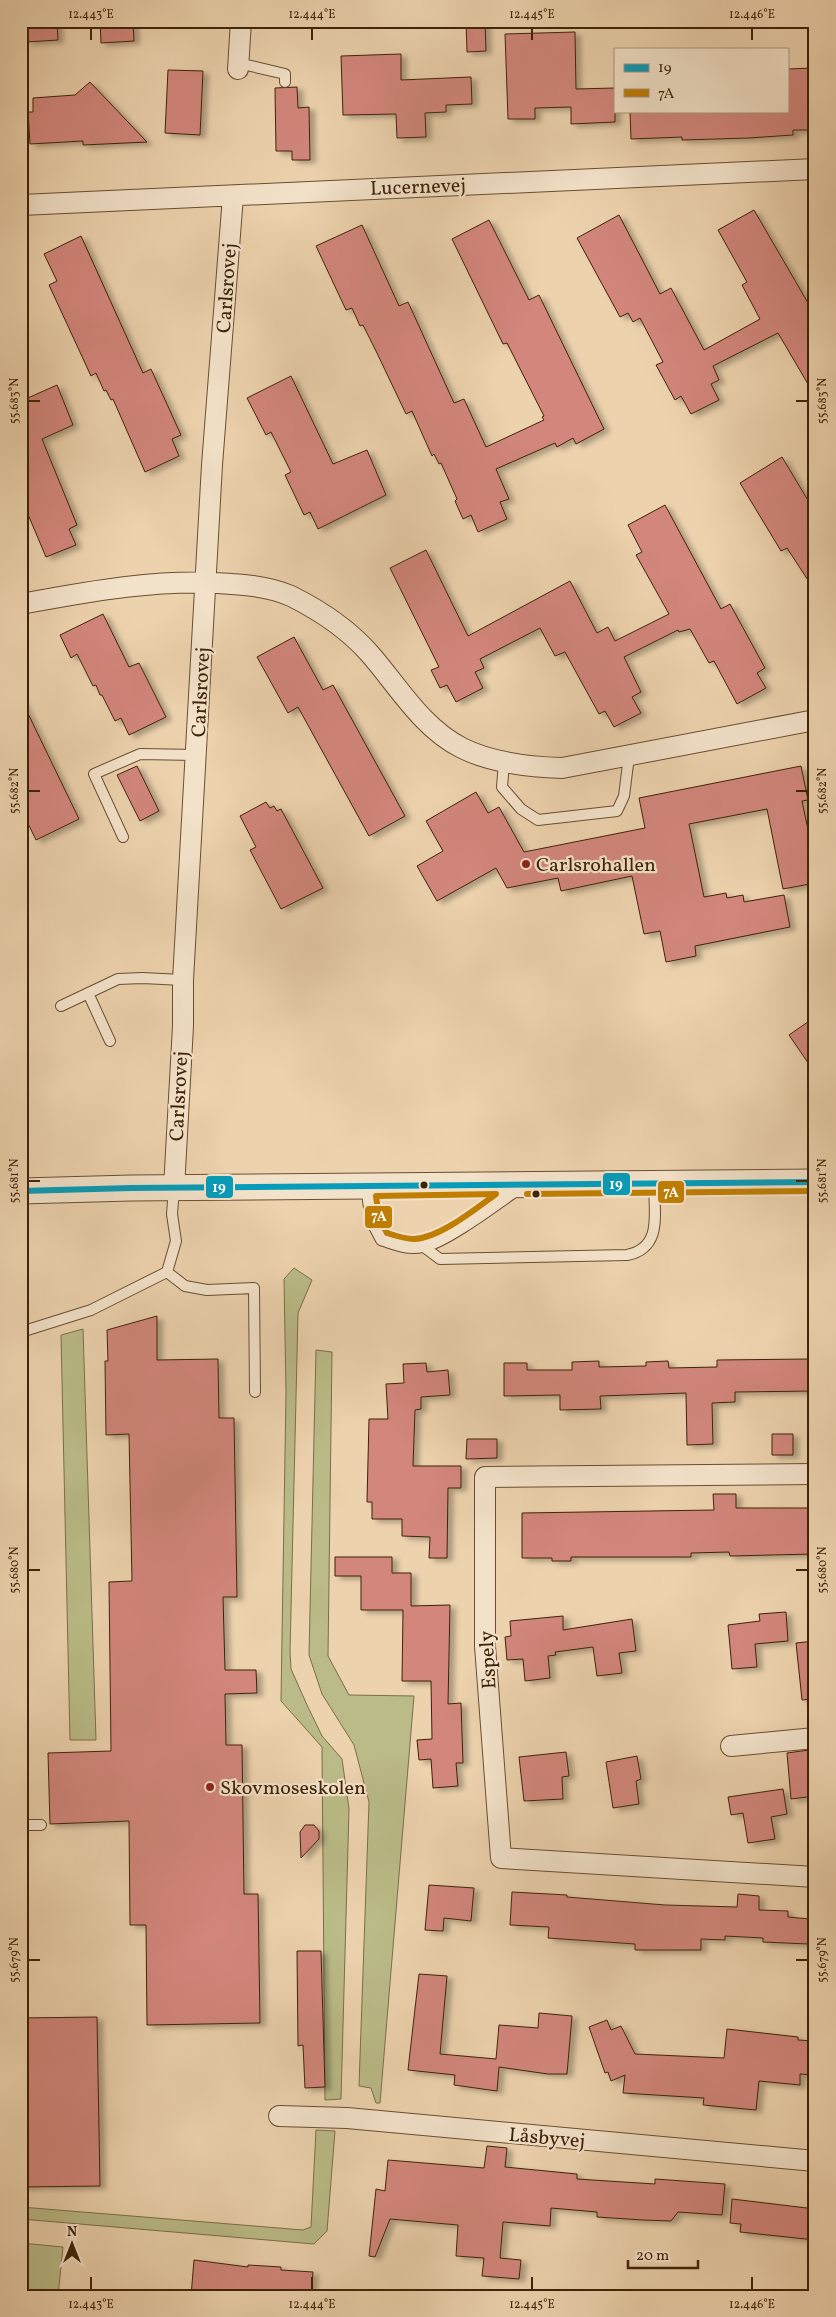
<svg xmlns="http://www.w3.org/2000/svg" width="836" height="2317" font-family="Vollkorn,serif">
<style>
.green{fill:#babb88;stroke:#7c6e48}
.building{fill:#d2867c;stroke:#3f2207;filter:url(#shadow)}
.lines{fill:none;stroke-linecap:round;stroke-linejoin:round}
.service-casing{stroke:#6a4e30;stroke-width:12}
.minor-casing{stroke:#6a4e30;stroke-width:22}
.tertiary-casing{stroke:#6a4e30;stroke-width:27}
.service{stroke:#f3e2ca;stroke-width:10}
.minor{stroke:#f3e2ca;stroke-width:20}
.tertiary{stroke:#f3e2ca;stroke-width:25}
.bus-1-casing{stroke:#f3e2ca;stroke-width:10}
.bus-2-casing{stroke:#f3e2ca;stroke-width:10}
.bus-1{stroke:#069cba;stroke-width:6}
.bus-2{stroke:#c07e02;stroke-width:6}
.ticks{fill:none;stroke:#3f2207;stroke-width:2}
.poi-dot{fill:#8f2418;stroke:#f3e2ca;stroke-width:2}
.bus-dot{fill:#3f2207;stroke:#f3e2ca;stroke-width:2}
.labels{text-anchor:middle;stroke-width:4.5;stroke-linejoin:round;paint-order:stroke}
.street-label{font-size:20px;fill:#3f2207;stroke:#f3e2ca}
.poi-label{font-size:20px;fill:#3f2207;stroke:#f3e2ca;text-anchor:start}
.line-badge{stroke:#f3e2ca;stroke-width:2}
.badge-label{font-size:14px;text-anchor:middle;font-weight:bold;fill:#fff}
.neatline{fill:none;stroke:#3f2207;stroke-width:2}
.ticks-label{font-size:12px;text-anchor:middle;fill:#3f2207}
</style>
<defs>
<filter id="shadow"><feDropShadow dx="5.5" dy="3" stdDeviation="2.5" flood-color="#0004"/></filter>
</defs>
<rect width="100%" height="100%" fill="#ecd2ad"/>
<filter id="stains"><feTurbulence type="fractalNoise" baseFrequency=".004" numOctaves="4"/><feColorMatrix values="0 0 0 0 .2 0 0 0 0 .09 0 0 0 0 .02 0 0 0 .5 -.17"/></filter>
<radialGradient id="worn" r=".72"><stop offset=".6" stop-color="#630" stop-opacity="0"/><stop offset="1" stop-color="#630" stop-opacity=".3"/></radialGradient>
<path class="green" d="M294,1268L312,1280L298,1313L290,1652L291,1669L307,1705L322,1736L342,1759L349,1809L341,2099L325,2100L322,1747L281,1701L286,1392L284,1279Z
M83,1329L96,1740H70L61,1335Z
M316,1350L332,1352L328,1656L349,1695L414,1696L380,2103H376L371,2088L359,2086L369,1802L354,1745L322,1694L309,1655Z
M316,2130L335,2131L327,2231L314,2244L21,2219V2207L303,2230L311,2227Z
M21,2243L63,2247L58,2296H21Z"/>
<path class="building" d="M24,21H57L58,40L26,42Z
M100,21H133L134,41L101,43Z
M466,21H485L486,51L467,52Z
M575,32L576,89L615,88V122L571,124V107L535,108V119H508L505,34Z
M401,54V80L471,77L472,104L446,105V112L425,113L426,137L397,138L396,114L343,115L341,56Z
M815,68V130H793V135L749,138L682,140V137L631,139L630,111H787V69Z
M168,70L203,71L200,135L165,133Z
M90,82L147,142L83,145V141L30,144L28,112H33V98L75,95Z
M297,87L298,108L309,107L310,160H292V151H276L275,88Z
M754,210L815,315V396L778,333L713,366L719,380L711,384L719,400L691,414L681,396L675,400L656,365L663,362L640,318L633,322L628,313L620,317L577,238L619,215L660,294L671,288L704,350L760,319L742,285L747,282L718,230Z
M489,220L529,300L539,295L604,429L576,444L573,438L557,447L555,443L496,469L509,499L500,502L507,519L478,532L471,515L463,519L455,501L457,499L441,463L439,464L434,454L432,456L412,411L406,414L376,351L363,325L360,326L352,308L346,310L316,246L362,225L399,306L408,302L454,403L464,399L486,447L544,420L542,417L544,416L507,343L503,344L452,239Z
M81,236L143,373L151,369L181,435L172,439L179,456L145,472L113,399L111,400L106,390L104,391L96,373L91,376L49,285L57,281L44,254Z
M291,376L333,464L367,450L386,495L318,529L310,512L304,515L285,475L291,472L271,432L266,435L247,398Z
M57,385L73,425L42,439L77,525L69,529L76,545L46,557L27,512L21,514V401Z
M782,457L815,512V591L787,548L781,551L740,483Z
M665,505L721,609L730,604L765,668L757,673L766,688L737,704L714,661L709,663L690,629L679,632L678,630L624,657L641,692L632,697L641,713L614,727L605,711L599,714L565,652L555,656L540,628L480,659L484,668L475,672L483,688L456,702L447,685L440,688L431,670L439,667L390,568L426,550L468,636L570,581L597,633L608,627L615,641L669,614L636,555L642,552L628,525Z
M103,614L129,667L139,663L166,717L129,735L121,718L115,721L102,695H100L96,685L93,686L77,654L71,658L60,635Z
M294,637L323,690L333,685L405,816L369,836L298,707L288,713L257,657Z
M21,699L79,819L36,840L21,809Z
M137,766L159,811L140,821L117,775Z
M801,766L808,800L802,801L815,863V883L783,889L767,809L689,824L704,897L726,893L727,898L743,895L744,902L784,895L790,927L695,946L696,956L666,962L660,931L644,934L632,876L561,891L558,878L507,888L496,868L437,901L417,866L443,851L426,821L476,792L488,813L499,807L524,852L645,828L639,798Z
M266,802L270,808L274,806L277,811L281,809L323,888L281,909L250,850L256,847L240,816Z
M815,1017V1073L789,1035Z
M157,1316V1360L218,1359L219,1418H234L237,1597H223L225,1670H256L257,1693L225,1694L226,1745H242L244,1894H258L260,2023L147,2025L146,1925H130L129,1821L50,1824L48,1753L111,1751L109,1582L132,1581L129,1434L106,1435L105,1361H108L107,1330Z
M811,1359V1367H815V1391L735,1392V1402L712,1403L713,1444L687,1445L686,1393L600,1396L601,1409L560,1410V1395L504,1396V1363H527V1370H572V1362L599,1361V1367L646,1366V1362L668,1361L669,1368L717,1367V1360Z
M426,1363L427,1372L448,1370L450,1395L421,1397V1409L415,1410L413,1466H461V1488H448L447,1558H429L430,1537L402,1536V1519H372V1502H367L369,1419H388L386,1384L404,1383L403,1364Z
M772,1434H793V1455H772Z
M467,1439H497V1458L466,1459Z
M713,1494H736V1508H815V1554L730,1556L729,1552L691,1553V1557H571V1561H552V1558H522V1513L714,1510Z
M335,1557H392V1573H411V1606L450,1605L448,1704L461,1703L463,1763H456L458,1786L433,1788L431,1759L419,1760L417,1740L432,1739L431,1681H402L403,1610H361V1576H335Z
M786,1612L788,1641L755,1644L757,1667L732,1669L728,1625L760,1621L759,1614Z
M563,1616V1630L632,1619L636,1651L619,1653L622,1673L597,1676L593,1647L555,1652L556,1655L548,1656L550,1678L525,1681L523,1659L507,1660L505,1637L511,1636L510,1621Z
M815,1641V1699L802,1700L796,1643Z
M809,1750L810,1754H815V1796L791,1799L787,1753Z
M566,1752L569,1776L562,1777L563,1799L524,1801L519,1757Z
M637,1756L641,1779L636,1781L639,1804L613,1808L606,1762Z
M783,1789L787,1814L771,1817L775,1839L748,1843L743,1813L731,1815L728,1797Z
M305,1825H314L319,1831V1839L301,1858L300,1832Z
M429,1885L474,1888L471,1921L444,1918L443,1931L425,1930Z
M512,1892L567,1895V1897L665,1905L737,1907L738,1894L759,1896V1910L788,1911V1917L810,1919L808,1944L763,1942V1938L725,1936V1940L701,1939V1950H635V1944L548,1938L549,1927L510,1925Z
M297,1951H321L325,2087L305,2088L303,2045L298,2046Z
M419,1974L447,1976L440,2054L496,2059L499,2025L538,2028L539,2013L572,2016L567,2074H548L499,2067L497,2091L454,2085L455,2075L408,2070Z
M97,2017L100,2186L21,2187V2018Z
M607,2020L611,2030L621,2026L635,2054L724,2058L727,2029L798,2037V2040L815,2041V2075L800,2074V2085L759,2081L756,2110L703,2105L704,2098L623,2093L625,2075L611,2081L608,2072L605,2073L589,2027Z
M487,2146L507,2148L505,2167L577,2174V2179L655,2184V2179L725,2184L722,2215L678,2212L671,2221L643,2220L597,2217V2212L551,2208L550,2226L503,2222L500,2258L521,2260L519,2279L482,2276L484,2258L456,2256L458,2225L390,2219L375,2257L369,2256L376,2189L385,2191L388,2160L484,2168Z
M732,2199L815,2209V2240L740,2232L741,2224L730,2223Z
M194,2260L248,2267V2265L281,2267V2270L313,2272L311,2296H191Z"/>
<g class="lines">
<g class="service-casing">
<path id="service" d="M238,63L285,74V82
M504,762L502,787L521,809L538,820L617,811L624,796L629,756
M123,837L94,774L140,754L196,755
M88,993L110,1041
M61,1006L118,979L142,978L183,980
M366,1187L371,1221L381,1240C395,1245 407,1250 423,1247C444,1244 496,1205 516,1191
M424,1247L440,1259L627,1255C663,1248 654,1213 654,1184
M167,1272L185,1286L207,1290L254,1288L255,1392
M21,1332L91,1310L167,1272L176,1241L172,1214L174,1188
M21,1825H41"/>
</g>
<g class="minor-casing">
<path id="minor" d="M238,69L241,21
M21,205L815,169
M21,604C91,591 161,578 232,584C251,585 273,588 291,596C319,610 349,630 370,654C398,686 422,728 462,748C492,763 528,767 562,768L815,720
M174,1188L183,1026V980L212,465L233,196
M815,1474L485,1477V1646L501,1858L815,1877
M731,1746L815,1738
M279,2116L347,2118L815,2161"/>
</g>
<g class="tertiary-casing">
<path id="tertiary" d="M21,1191L131,1188L815,1182"/>
</g>
<use href="#service" class="service"/>
<use href="#minor" class="minor"/>
<use href="#tertiary" class="tertiary"/>
<g class="bus-1-casing">
<path id="bus-1" d="M21,1191L131,1188L815,1182"/>
</g>
<g class="bus-2-casing">
<path id="bus-2" d="M496,1194C475,1209 440,1238 414,1239C405,1239 396,1236 387,1233L379,1218L376,1196Z
M527,1194L815,1191"/>
</g>
<use href="#bus-1" class="bus-1"/>
<use href="#bus-2" class="bus-2"/>
</g>
<path class="ticks" d="M91,28V40M312,28V40M532,28V40M752,28V40M28,401H40M796,401H808M28,791H40M796,791H808M28,1181H40M796,1181H808M28,1570H40M796,1570H808M28,1960H40M796,1960H808M91,2277V2290M312,2277V2290M532,2277V2290M752,2277V2290"/>
<g class="poi-dot">
<circle cx="526" cy="864" r="5"/>
<circle cx="210" cy="1787" r="5"/>
</g>
<g class="bus-dot">
<circle cx="424" cy="1185" r="4.5"/>
<circle cx="536" cy="1194" r="4.5"/>
</g>
<g class="labels">
<g class="street-label">
<text transform="translate(418 186) rotate(-2)" y="7">Lucernevej</text>
<text transform="translate(226 288) rotate(-86)" y="7">Carlsrovej</text>
<text transform="translate(200 692) rotate(-87)" y="7">Carlsrovej</text>
<text transform="translate(178 1096) rotate(-87)" y="7">Carlsrovej</text>
<text transform="translate(487 1660) rotate(-93)" y="7">Espely</text>
<text transform="translate(547 2137) rotate(5)" y="7">Låsbyvej</text>
</g>
<g class="poi-label">
<text x="536" y="871">Carlsrohallen</text>
<text x="220" y="1794">Skovmoseskolen</text>
</g>
</g>
<g class="line-badge">
<rect x="602" y="1172" width="29" height="24" rx="5" fill="#069cba"/>
<rect x="205" y="1175" width="29" height="24" rx="5" fill="#069cba"/>
<rect x="657" y="1180" width="28" height="24" rx="5" fill="#c07e02"/>
<rect x="364" y="1205" width="29" height="24" rx="5" fill="#c07e02"/>
</g>
<g class="badge-label">
<text x="616" y="1189">19</text>
<text x="219" y="1192">19</text>
<text x="671" y="1197">7A</text>
<text x="379" y="1221">7A</text>
</g>
<rect width="836" height="2317" fill="none" stroke="#ecd2ad" stroke-width="55"/>
<rect x="614" y="48" width="175" height="65" fill="#f3e2ca" stroke="#ab957c"/>
<rect x="624" y="64" width="25" height="8" fill="#069cba" stroke="#ab957c"/>
<text x="658" y="72" font-size="15" fill="#3f2207">19</text>
<rect x="624" y="89" width="25" height="8" fill="#c07e02" stroke="#ab957c"/>
<text x="658" y="98" font-size="15" fill="#3f2207">7A</text>
<g transform="translate(72 2244)" stroke="#f3e2ca" stroke-width="4" paint-order="stroke">
<path d="M0-4L9 19L0 12L-9 19Z" fill="#3f2207"/>
<text y="-8" font-size="14" font-weight="bold" text-anchor="middle" fill="#3f2207">N</text>
</g>
<path d="M628 2260v8h70v-8" fill="none" stroke="#3f2207" stroke-width="2.5"/>
<text x="636" y="2260" font-size="15" fill="#3f2207" stroke="#f3e2ca" stroke-width="4" paint-order="stroke">20 m</text>
<rect x="28" y="28" width="780" height="2262" class="neatline"/>
<g class="ticks-label">
<text x="91" y="18">12.443°E</text>
<text x="312" y="18">12.444°E</text>
<text x="532" y="18">12.445°E</text>
<text x="752" y="18">12.446°E</text>
<text transform="translate(14 401) rotate(-90)" y="4">55.683°N</text>
<text transform="translate(822 401) rotate(-90)" y="4">55.683°N</text>
<text transform="translate(14 791) rotate(-90)" y="4">55.682°N</text>
<text transform="translate(822 791) rotate(-90)" y="4">55.682°N</text>
<text transform="translate(14 1181) rotate(-90)" y="4">55.681°N</text>
<text transform="translate(822 1181) rotate(-90)" y="4">55.681°N</text>
<text transform="translate(14 1570) rotate(-90)" y="4">55.680°N</text>
<text transform="translate(822 1570) rotate(-90)" y="4">55.680°N</text>
<text transform="translate(14 1960) rotate(-90)" y="4">55.679°N</text>
<text transform="translate(822 1960) rotate(-90)" y="4">55.679°N</text>
<text x="91" y="2308">12.443°E</text>
<text x="312" y="2308">12.444°E</text>
<text x="532" y="2308">12.445°E</text>
<text x="752" y="2308">12.446°E</text>
</g>
<rect width="100%" height="100%" filter="url(#stains)"/>
<rect width="100%" height="100%" fill="url(#worn)"/>
</svg>
